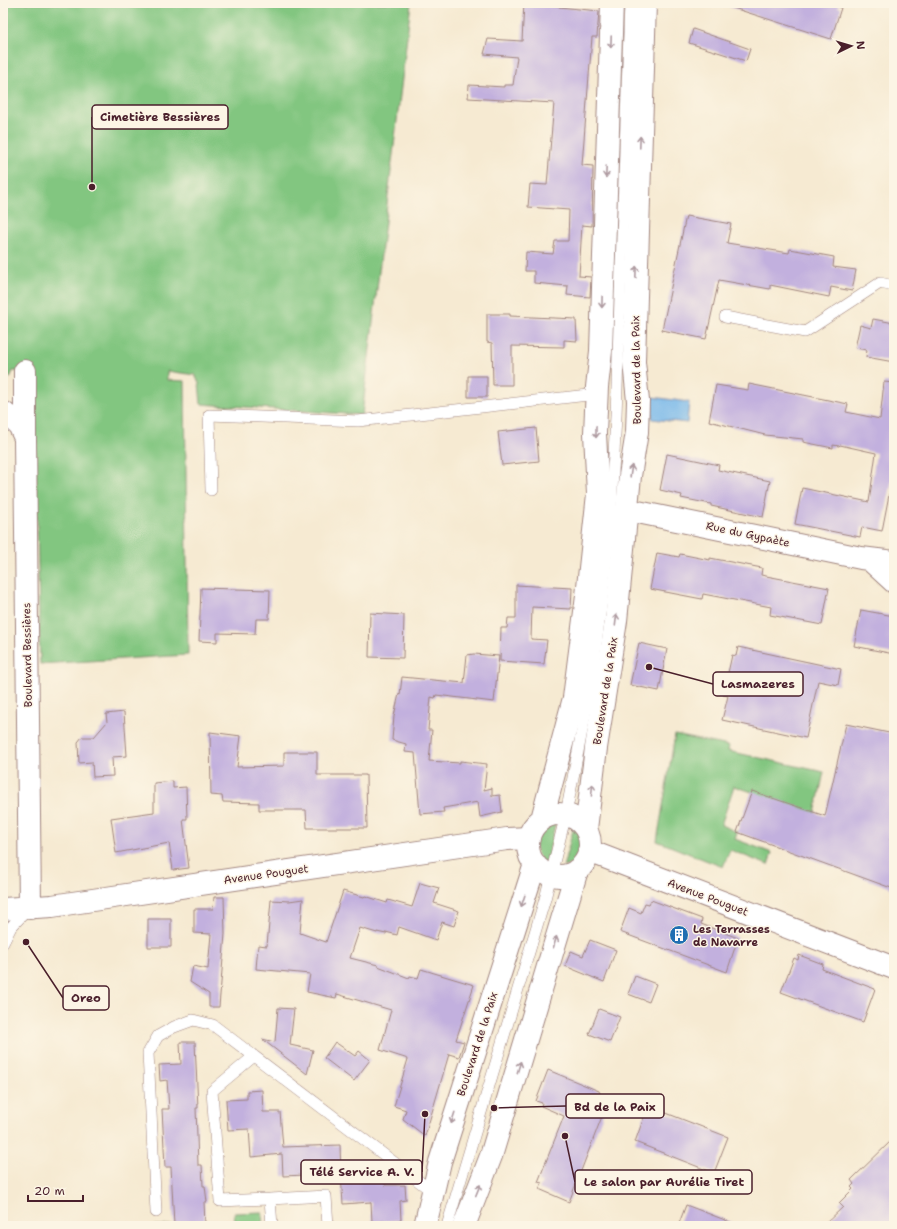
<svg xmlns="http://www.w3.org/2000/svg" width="897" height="1229" font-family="'Shantell Sans',sans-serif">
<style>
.green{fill:#82c680;stroke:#667256}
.water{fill:#76b7ea;stroke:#606b8a}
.building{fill:#c2b0de}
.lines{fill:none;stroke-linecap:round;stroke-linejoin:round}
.service-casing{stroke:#a0847e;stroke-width:12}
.minor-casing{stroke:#a0847e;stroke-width:24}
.secondary-casing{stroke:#a0847e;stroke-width:24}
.service{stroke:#fff;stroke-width:11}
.minor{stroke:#fff;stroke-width:22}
.secondary{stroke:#fff;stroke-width:22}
.oneway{stroke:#ae9aa0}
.labels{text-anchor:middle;stroke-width:3;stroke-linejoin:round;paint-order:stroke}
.street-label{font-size:11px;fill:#4a1f2b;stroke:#fcf5e5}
.poi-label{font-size:11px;font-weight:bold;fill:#4a1f2b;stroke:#fcf5e5;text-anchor:start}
.leader{fill:none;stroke:#4a1f2b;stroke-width:1.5}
.callout-dot{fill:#4a1f2b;stroke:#fcf5e5;stroke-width:1.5}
.callout{fill:#fcf5e5;stroke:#4a1f2b;stroke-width:1.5}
.callout-label{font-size:12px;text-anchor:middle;font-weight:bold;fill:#4a1f2b}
</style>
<rect width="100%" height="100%" fill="#fcf5e5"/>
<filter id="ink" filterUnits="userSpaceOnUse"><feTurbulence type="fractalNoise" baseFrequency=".025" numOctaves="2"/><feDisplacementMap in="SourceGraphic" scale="8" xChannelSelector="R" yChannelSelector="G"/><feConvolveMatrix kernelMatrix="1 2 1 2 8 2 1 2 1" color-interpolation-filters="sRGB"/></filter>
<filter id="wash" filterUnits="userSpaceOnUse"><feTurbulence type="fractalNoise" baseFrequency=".012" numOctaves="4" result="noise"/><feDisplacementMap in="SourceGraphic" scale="16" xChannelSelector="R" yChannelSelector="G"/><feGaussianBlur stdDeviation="0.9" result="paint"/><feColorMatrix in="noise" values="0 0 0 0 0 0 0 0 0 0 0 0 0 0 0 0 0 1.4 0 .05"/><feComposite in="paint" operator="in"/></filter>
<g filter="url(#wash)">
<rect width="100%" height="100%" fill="#f6ead2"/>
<path class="green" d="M3,3H411L362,415L201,404L199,383L195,375L167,371V380L185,381L188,655L40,664L34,372L13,371L10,378L3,376Z
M675,735L729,746L728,751L824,772L815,813L734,786L721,825L737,832L735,839L772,853L768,865L730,850L723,867L657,841Z
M556,821L546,864C527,852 535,825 556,821Z
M574,826C590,839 582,864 563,867Z
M262,1212L263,1226H154L235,1222L234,1213Z"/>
<path class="water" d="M652,397L689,402L687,423L652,419Z"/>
<g id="blocks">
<path class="building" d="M524,3H546V5L559,6V7L599,11L597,37H592L582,165L593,166L592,226L582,225L579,276L591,277L590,297L567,295L568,286L534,283V271H525L526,252L553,254L555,241H568L569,210L528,207L530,184L547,185L554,103L468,98L469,85L504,87V85H513L517,57L484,54L488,39L522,41Z
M727,3H839L838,7L841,8L831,39L727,6Z
M693,29L750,49L746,61L689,43Z
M686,216L731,224L727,243L789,253L790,249L834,257L833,267L856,270L852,291L831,287L829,297L770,285V289L719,280L706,339L662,330Z
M487,314H510V316L576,319L577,341L564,340V347L512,346V385H493L492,343L487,342Z
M873,319L894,323V362L866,357L867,350L855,348L860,325L871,328Z
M468,376H487V397H468Z
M884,382L894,383V469L882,531L862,527L860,537L795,524L802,488L869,502L876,453L840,445L839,446L833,445V448L803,442V439L765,435L709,421L716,385L748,390L749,384L848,404L846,412L880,419Z
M536,428L539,461L502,465L498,432Z
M667,454L719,465L718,470L770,481L763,517L711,506V504L681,498L682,495L660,490Z
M657,553L679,557L680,554L710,560V558L762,568L761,575L829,588L822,625L770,615L771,607L703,594L702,599L650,589Z
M516,585L572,588L571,609L532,607L531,639L547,640L544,664L500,661L501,628H507L508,618H516Z
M201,588L270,590L269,619H256L255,634L217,633V642L199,641Z
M861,610L894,616V654L854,646Z
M370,613L404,615L403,658L369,657Z
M639,643L667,649L659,691L630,685Z
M738,647L841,669L838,685L818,681L806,738L722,720L728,696L723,695L732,655L736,656Z
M474,654L499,656L494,702L436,695L435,698L431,697L428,730H432L429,761L460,763V761L487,764L484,790L492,788V796L500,795L502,812L480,817L478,802L443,808L444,812L420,814L415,753L405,752L406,744L392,740L394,716L399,694L400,695L402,677L464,683L467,655Z
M124,712L127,756L112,757L113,776L93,777L92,762L79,763L78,742L82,737H94L107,722L106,714Z
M846,724L894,734V828L890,840L894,842V889L737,832L752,791L825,816Z
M210,732L241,736L237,767L284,766V752H317V775H366L367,828H307L306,810H259V803L223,802L222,796L211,795Z
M173,781V788L186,787L187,819H183L189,868L173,870L169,843L116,853L111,818L154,812V783Z
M420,883L439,888L434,903L459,911L454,926L442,922L436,940L399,927L397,935L386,932V934L377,932V933L360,928L350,958L378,965V966L409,978L410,976L418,978L421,969L474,985L456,1040L464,1042L459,1057L449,1054L425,1136L403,1119L406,1110L394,1106L408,1059L380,1050L391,1010L337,994L336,998L307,992L310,974L256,969L258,945L267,946L271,900L289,901L303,899L300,933L326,942L343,891L364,897L365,896L387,903L388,900L412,907Z
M214,897H224L225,934L219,1007H209V994L190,982L193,966L208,969L211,934L194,933V909H213Z
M651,900L702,919L701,924L738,938L727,972L620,932L629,908L641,913L645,903L649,904Z
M148,919H171V947H148Z
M590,940L616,950L604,982L565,966L571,951L583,956Z
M799,955L823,964L822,969L875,989L863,1022L781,992L794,958L798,960Z
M635,976L656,984L649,1002L628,994Z
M278,1008L294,1009L290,1045L313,1050L307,1074L262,1039L275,1042Z
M599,1009L620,1017L610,1042L589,1034Z
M180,1042H195L198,1108H196L198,1165H202L203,1186H205L207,1202H204L205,1224L174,1225L171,1167H165L162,1109H169L167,1080L160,1081L159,1065L181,1064Z
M335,1042L355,1056L359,1051L370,1060L354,1081L324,1058Z
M548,1070L599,1091L606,1106L569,1202L539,1189L542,1183L538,1182L564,1116L541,1106L542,1103L536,1101Z
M262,1090L263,1112H280L283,1147L340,1145L341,1178L305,1179V1175L283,1176L282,1154L251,1157L249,1129L228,1130L226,1100L247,1099V1091Z
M648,1106L728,1137L714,1173L635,1142Z
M894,1138V1226H823L843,1207L839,1203L853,1189L851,1187L854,1184L851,1180Z
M384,1172L385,1185H405L406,1200L400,1201L401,1220L372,1222L371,1202L343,1204L341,1174Z
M686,1205L738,1225L737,1226H678Z"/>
</g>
</g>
<g filter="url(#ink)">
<use href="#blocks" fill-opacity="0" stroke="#a0847e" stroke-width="1"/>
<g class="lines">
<g class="service-casing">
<path id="service" d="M725,317L805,332L880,283L894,286
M211,490L209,415L358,421L597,394
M3,943L11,927L29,908
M254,1056L212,1091L220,1201L270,1199
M156,1212L148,1053L158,1036L174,1027L193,1020L213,1025L433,1192
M272,1226L270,1199L326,1196L328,1226
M447,1226L545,899L566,814L590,689L602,600L611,510L616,416L630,3"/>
</g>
<g class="minor-casing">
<path id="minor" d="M3,412L19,425L25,438L30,908
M25,438V371
M628,510L861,558L894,562
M869,559L894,582
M589,851L894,968
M3,909L52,906L507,839L529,838"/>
</g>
<g class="secondary-casing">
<path id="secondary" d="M528 845a31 31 0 1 1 62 0a31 31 0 1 1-62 0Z
M542,819L574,698L587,596L598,494L595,433L597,387L601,351L612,3
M586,829L596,748L616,621L630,476L637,432L638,401L634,362L645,3
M425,1226L440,1162L535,864
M464,1226L491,1156L577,870"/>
</g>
<use href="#service" class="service"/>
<use href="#minor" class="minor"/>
<use href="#secondary" class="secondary"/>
</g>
<defs><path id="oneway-shaft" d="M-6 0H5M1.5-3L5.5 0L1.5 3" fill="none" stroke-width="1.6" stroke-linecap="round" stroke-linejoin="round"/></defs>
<g class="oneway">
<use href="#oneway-shaft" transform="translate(611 42) rotate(92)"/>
<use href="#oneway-shaft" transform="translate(640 142) rotate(-88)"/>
<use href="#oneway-shaft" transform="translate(606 172) rotate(92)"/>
<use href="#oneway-shaft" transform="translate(636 272) rotate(-88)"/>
<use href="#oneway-shaft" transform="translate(602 302) rotate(91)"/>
<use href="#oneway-shaft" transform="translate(596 432) rotate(90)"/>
<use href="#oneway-shaft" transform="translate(631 471) rotate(-82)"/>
<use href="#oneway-shaft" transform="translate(616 620) rotate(-83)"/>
<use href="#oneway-shaft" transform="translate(592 790) rotate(-84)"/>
<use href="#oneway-shaft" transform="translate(523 901) rotate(108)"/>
<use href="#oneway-shaft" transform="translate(555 942) rotate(-74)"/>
<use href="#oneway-shaft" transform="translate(519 1067) rotate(-73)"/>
<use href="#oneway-shaft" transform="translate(453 1118) rotate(108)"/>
<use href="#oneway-shaft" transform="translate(478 1190) rotate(-68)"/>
</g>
</g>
<defs>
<g id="building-disc" transform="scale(1)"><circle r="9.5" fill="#1f6fb2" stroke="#fcf5e5"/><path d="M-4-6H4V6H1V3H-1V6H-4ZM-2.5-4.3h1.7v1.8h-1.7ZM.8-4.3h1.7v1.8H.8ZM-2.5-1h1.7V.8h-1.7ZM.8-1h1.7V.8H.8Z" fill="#fff"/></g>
</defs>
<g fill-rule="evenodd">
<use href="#building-disc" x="679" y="935"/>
</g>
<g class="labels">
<g class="street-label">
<text transform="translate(636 370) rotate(-91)" y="4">Boulevard de la Paix</text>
<text transform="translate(748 534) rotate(12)" y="4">Rue du Gypaète</text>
<text transform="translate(27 655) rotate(-91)" y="4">Boulevard Bessières</text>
<text transform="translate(605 691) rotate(-81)" y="4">Boulevard de la Paix</text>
<text transform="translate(266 874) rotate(-8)" y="4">Avenue Pouguet</text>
<text transform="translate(708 897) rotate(21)" y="4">Avenue Pouguet</text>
<text transform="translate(477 1044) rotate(-72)" y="4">Boulevard de la Paix</text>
</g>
<g class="poi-label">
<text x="693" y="933">Les Terrasses<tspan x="693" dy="13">de Navarre</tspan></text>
</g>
</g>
<path class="leader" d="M92 187L92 117M649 667L713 684M26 942L63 998M494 1108L566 1106M425 1114L422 1172M565 1136L575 1182"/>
<g class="callout-dot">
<circle cx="92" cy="187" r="4"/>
<circle cx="649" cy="667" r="4"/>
<circle cx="26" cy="942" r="4"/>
<circle cx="494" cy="1108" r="4"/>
<circle cx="425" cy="1114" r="4"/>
<circle cx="565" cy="1136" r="4"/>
</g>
<g class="callout">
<rect x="92" y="105" width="136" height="24" rx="4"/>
<rect x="713" y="672" width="90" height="24" rx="4"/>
<rect x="63" y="986" width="46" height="24" rx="4"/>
<rect x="566" y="1094" width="98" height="24" rx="4"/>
<rect x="301" y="1160" width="121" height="24" rx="4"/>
<rect x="575" y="1170" width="177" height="24" rx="4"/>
</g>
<g class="callout-label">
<text x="160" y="121">Cimetière Bessières</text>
<text x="758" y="688">Lasmazeres</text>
<text x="86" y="1002">Oreo</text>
<text x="615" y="1111">Bd de la Paix</text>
<text x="362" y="1176">Télé Service A. V.</text>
<text x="664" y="1186">Le salon par Aurélie Tiret</text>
</g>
<rect width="897" height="1229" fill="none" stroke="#fcf5e5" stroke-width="16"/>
<g transform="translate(851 46) rotate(85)" stroke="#fcf5e5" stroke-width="3" paint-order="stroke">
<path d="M0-3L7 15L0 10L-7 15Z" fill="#4a1f2b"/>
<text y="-6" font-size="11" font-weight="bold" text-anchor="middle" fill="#4a1f2b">N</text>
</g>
<path d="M28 1195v6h55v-6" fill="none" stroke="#4a1f2b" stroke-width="2"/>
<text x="34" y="1195" font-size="12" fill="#4a1f2b" stroke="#fcf5e5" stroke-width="3" paint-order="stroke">20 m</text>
</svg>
